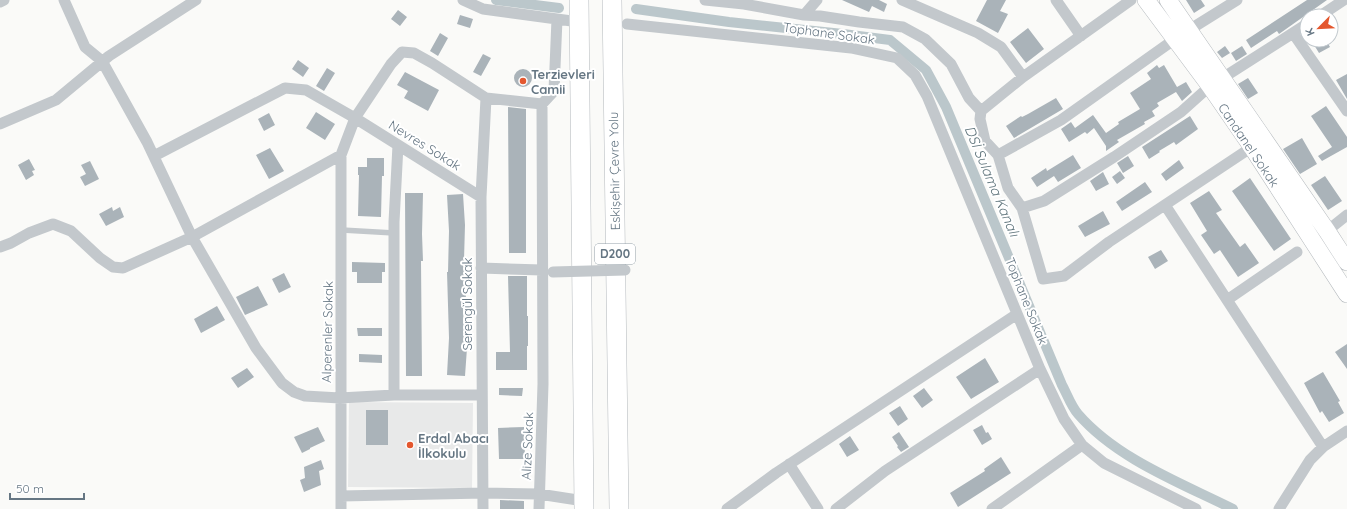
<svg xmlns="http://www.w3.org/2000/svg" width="1347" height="509" font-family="Quicksand,sans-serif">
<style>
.built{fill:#e8e9e9}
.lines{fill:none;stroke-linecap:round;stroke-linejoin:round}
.canal{stroke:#bbc7cb;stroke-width:10}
.building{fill:#aab3b9}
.primary-casing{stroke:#b5babe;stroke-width:18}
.highway-casing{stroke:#b4b9bd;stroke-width:20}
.lane{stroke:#c3c8cc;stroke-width:5.5}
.street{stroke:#c3c8cc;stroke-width:11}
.primary{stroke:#fff;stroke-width:17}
.highway{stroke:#fff;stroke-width:19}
.street-bridge{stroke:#c3c8cc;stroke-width:11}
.poi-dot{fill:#e4572e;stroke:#fff;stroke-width:1.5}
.labels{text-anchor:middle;stroke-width:4;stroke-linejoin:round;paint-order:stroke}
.shield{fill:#fff;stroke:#939fa8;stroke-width:1}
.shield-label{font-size:12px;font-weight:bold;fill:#657683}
.street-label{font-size:13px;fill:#657683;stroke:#fff}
.poi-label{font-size:13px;font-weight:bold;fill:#657683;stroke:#fff;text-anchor:start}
.water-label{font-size:14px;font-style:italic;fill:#60757c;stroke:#fff}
</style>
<rect width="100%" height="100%" fill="#fafaf8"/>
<path class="built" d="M349,402L473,403L472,488L348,487Z"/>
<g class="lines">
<path class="canal" d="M496,0L559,8
M636,9L729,22L843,34L890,40L926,70L946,107L1062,385C1067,394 1071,406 1078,414C1117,459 1181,483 1233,509"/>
</g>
<path class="building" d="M842,0H879L887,4L884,12L872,6L869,12Z
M987,0H1006L1000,11L1008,14L998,33L976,21Z
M1186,0H1201L1205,6L1194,13Z
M1307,0H1327L1279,34L1277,31L1251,48L1246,40Z
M398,10L407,17L400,26L391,19Z
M460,15L473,19L470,28L457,24Z
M1028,28L1044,49L1026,63L1010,42Z
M440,33L448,38L438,56L430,51Z
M1311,40H1326L1330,47L1319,53Z
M1225,46L1230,53L1222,58L1217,52Z
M1242,46L1247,54L1236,61L1231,53Z
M483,54L491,58L481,76L473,72Z
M298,60L309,68L303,77L292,69Z
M1157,65L1159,68L1164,65L1177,87L1186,82L1192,92L1182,101L1176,92L1157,103L1159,106L1152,111L1155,116L1144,122L1145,124L1117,140L1119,142L1106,151V146L1094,128L1087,134L1085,132L1069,142L1061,129L1071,122L1075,128L1093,115L1106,133L1119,124L1118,122L1140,109L1130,93L1151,79L1147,73Z
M327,68L335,73L324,91L316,86Z
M514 78a9 9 0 1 1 18 0a9 9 0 1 1-18 0Z
M405,72L439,90L428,111L404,98L408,91L397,85Z
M1347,74V99L1336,80Z
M1248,78L1258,93L1248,99L1238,84Z
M1056,98L1063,109L1014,138L1006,126L1021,116L1022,117L1028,114Z
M1326,106L1347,137V147L1322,161L1318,156L1332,147L1311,116Z
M508,107L526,109V253H509Z
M316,112L335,124L325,140L306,128Z
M269,113L275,125L264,131L258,119Z
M1190,116L1198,129L1176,145L1174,142L1159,151L1160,152L1149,159L1142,147Z
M1302,138L1317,164L1300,174L1283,149Z
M270,148L284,171L269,179L256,155Z
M1073,155L1081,168L1058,182L1054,176L1037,187L1031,178L1046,168L1047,171Z
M1128,156L1134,166L1123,173L1117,163Z
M367,158H384V176H382L381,217L358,216L359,175H358V167H367Z
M29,159L35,170L32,171L34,175L26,180L18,165Z
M1179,160L1184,168L1166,181L1161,174Z
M90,161L99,179L85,186L80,177L86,174L81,165Z
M1120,171L1125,178L1117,184L1112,177Z
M1103,172L1109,184L1096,191L1090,181Z
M1325,176L1342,201L1328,210L1311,185Z
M1250,178L1291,239L1274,251L1232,191Z
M1145,182L1152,192L1122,211L1116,202Z
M1209,191L1222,210L1216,213L1240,247L1245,243L1259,263L1238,277L1220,250L1214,254L1201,235L1207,231L1190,203Z
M405,193H423L422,234L423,261H421L422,376H406Z
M463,194L465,225L464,260L466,299H463L464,348H467L465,376L447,375L449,338L447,272H448L449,231L447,195Z
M112,207L113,211L120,207L124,217L106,226L99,214Z
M1103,211L1110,224L1085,237L1078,226Z
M1161,250L1168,261L1155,269L1148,257Z
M352,262L385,263V272H382V283H357V272H352Z
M284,273L291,287L279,293L272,279Z
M508,276H527V316H528V346H527V370H496V352H510Z
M258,286L268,305L245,315L236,297Z
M217,306L225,320L201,333L194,319Z
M357,328H382V336H358Z
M1347,344V369L1335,352Z
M359,354L382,355V363L359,362Z
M985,358L999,382L971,399L956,377Z
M247,368L254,377L238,388L231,378Z
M1323,372L1340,401L1338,402L1344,413L1329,422L1322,411L1320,413L1304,383Z
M499,388H523L522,396L499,395Z
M924,388L933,400L922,408L913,396Z
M900,406L908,419L898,426L889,413Z
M366,410H388V445H366Z
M982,425L986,433L988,432L992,439L982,445L973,430Z
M318,427L325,441L310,448V449L302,453L294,437Z
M524,427L525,459H499L498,428Z
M899,432L909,447L901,452L897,447L898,446L892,437Z
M850,436L859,450L847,457L839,444Z
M1001,457L1011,473L958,507L950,493L985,471L984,469Z
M321,460L324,469L319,471L321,485L304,492L300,480L305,478L304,467Z
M500,500L524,501V509H500Z"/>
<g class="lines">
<g class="primary-casing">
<path id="primary" d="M1146,0L1210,86L1252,147L1347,294
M1168,0L1327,231L1347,262"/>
</g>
<g class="highway-casing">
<path id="highway" d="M579,0L584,509
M612,0L619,509"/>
</g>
<path class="lane" d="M342,230L394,233"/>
<path class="street" d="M64,0L85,47L102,61L147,142L192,237L256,348L282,383L294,392L305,396L340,398L394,395H482
M463,0L483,9L579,22
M705,0L744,4L804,15L817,0
M902,0L978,33L1001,47L1023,77
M1056,0L1081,36
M0,2L4,0
M804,15L820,16L859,22L903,27L925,39L951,64L969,98L981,111L980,119L985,141L998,155
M1320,16L1344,0
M627,24L851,48L897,58L915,75L927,96L1040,369L1064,419L1082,445L1104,463L1196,509
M1307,24L1293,33L1347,111
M1189,30L1237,0
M1175,39L1061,120L998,155L1008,188L1022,208L1044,201L1114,157L1181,112L1210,86L1293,33
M981,111L1023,77L1131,0
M0,124L56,100L109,56L196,0
M341,155V509
M481,197L355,118L391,64L402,52L414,53L432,63L486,98L542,104
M1165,205L1323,447
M1022,208L1043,279L1064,276L1109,242L1252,147
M1327,231L1347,215
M0,247L11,243L29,233L53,224L71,231L100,258L113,267L123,268L192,237L341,155L355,118L306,90L285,88L154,156
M481,268L542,270
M1227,300L1297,252
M394,395V222L398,145
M789,464L818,509
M341,496L484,493L539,494L584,501
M483,509L481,197L486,98
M539,509L543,384L542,104L554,91L557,19
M727,509L776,473L1017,314
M836,509L885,471L1040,369
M992,509L1082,445
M1279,509L1310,460L1323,447L1347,431"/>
<use href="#primary" class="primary"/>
<use href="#highway" class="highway"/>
<path class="street-bridge" d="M553,272L625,270"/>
</g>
<g class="poi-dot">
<circle cx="523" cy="81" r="4"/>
<circle cx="410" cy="445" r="4"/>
</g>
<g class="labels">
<rect class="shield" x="595" y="244" width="40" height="20" rx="3"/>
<g class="shield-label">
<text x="615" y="258">D200</text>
</g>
<g class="street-label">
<text transform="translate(829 33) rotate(8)" y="5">Tophane Sokak</text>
<text transform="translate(425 145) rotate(32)" y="5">Nevres Sokak</text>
<text transform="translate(1249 145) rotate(56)" y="5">Candanel Sokak</text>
<text transform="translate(614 171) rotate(-91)" y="5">Eskişehir Çevre Yolu</text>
<text transform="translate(1027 301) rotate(68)" y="5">Tophane Sokak</text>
<text transform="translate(467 304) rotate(-90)" y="5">Serengül Sokak</text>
<text transform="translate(327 332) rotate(-89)" y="5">Alperenler Sokak</text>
<text transform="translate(527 446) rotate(-88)" y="5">Alize Sokak</text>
</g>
<g class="poi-label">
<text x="531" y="79">Terzievleri<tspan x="531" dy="15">Camii</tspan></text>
<text x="418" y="443">Erdal Abacı<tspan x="418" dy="15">İlkokulu</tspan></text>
</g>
<g class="water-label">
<text transform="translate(992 181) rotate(67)" y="5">DSİ Sulama Kanalı</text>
</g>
</g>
<g transform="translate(1319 28) rotate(246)"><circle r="19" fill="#ffffff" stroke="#c1c8cd"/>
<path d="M0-3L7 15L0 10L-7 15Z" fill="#e4572e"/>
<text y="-6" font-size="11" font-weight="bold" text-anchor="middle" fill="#657683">K</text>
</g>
<path d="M10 493v6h74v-6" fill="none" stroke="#657683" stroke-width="2"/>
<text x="16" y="493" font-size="12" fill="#657683" stroke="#ffffff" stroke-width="3" paint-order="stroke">50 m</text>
</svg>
